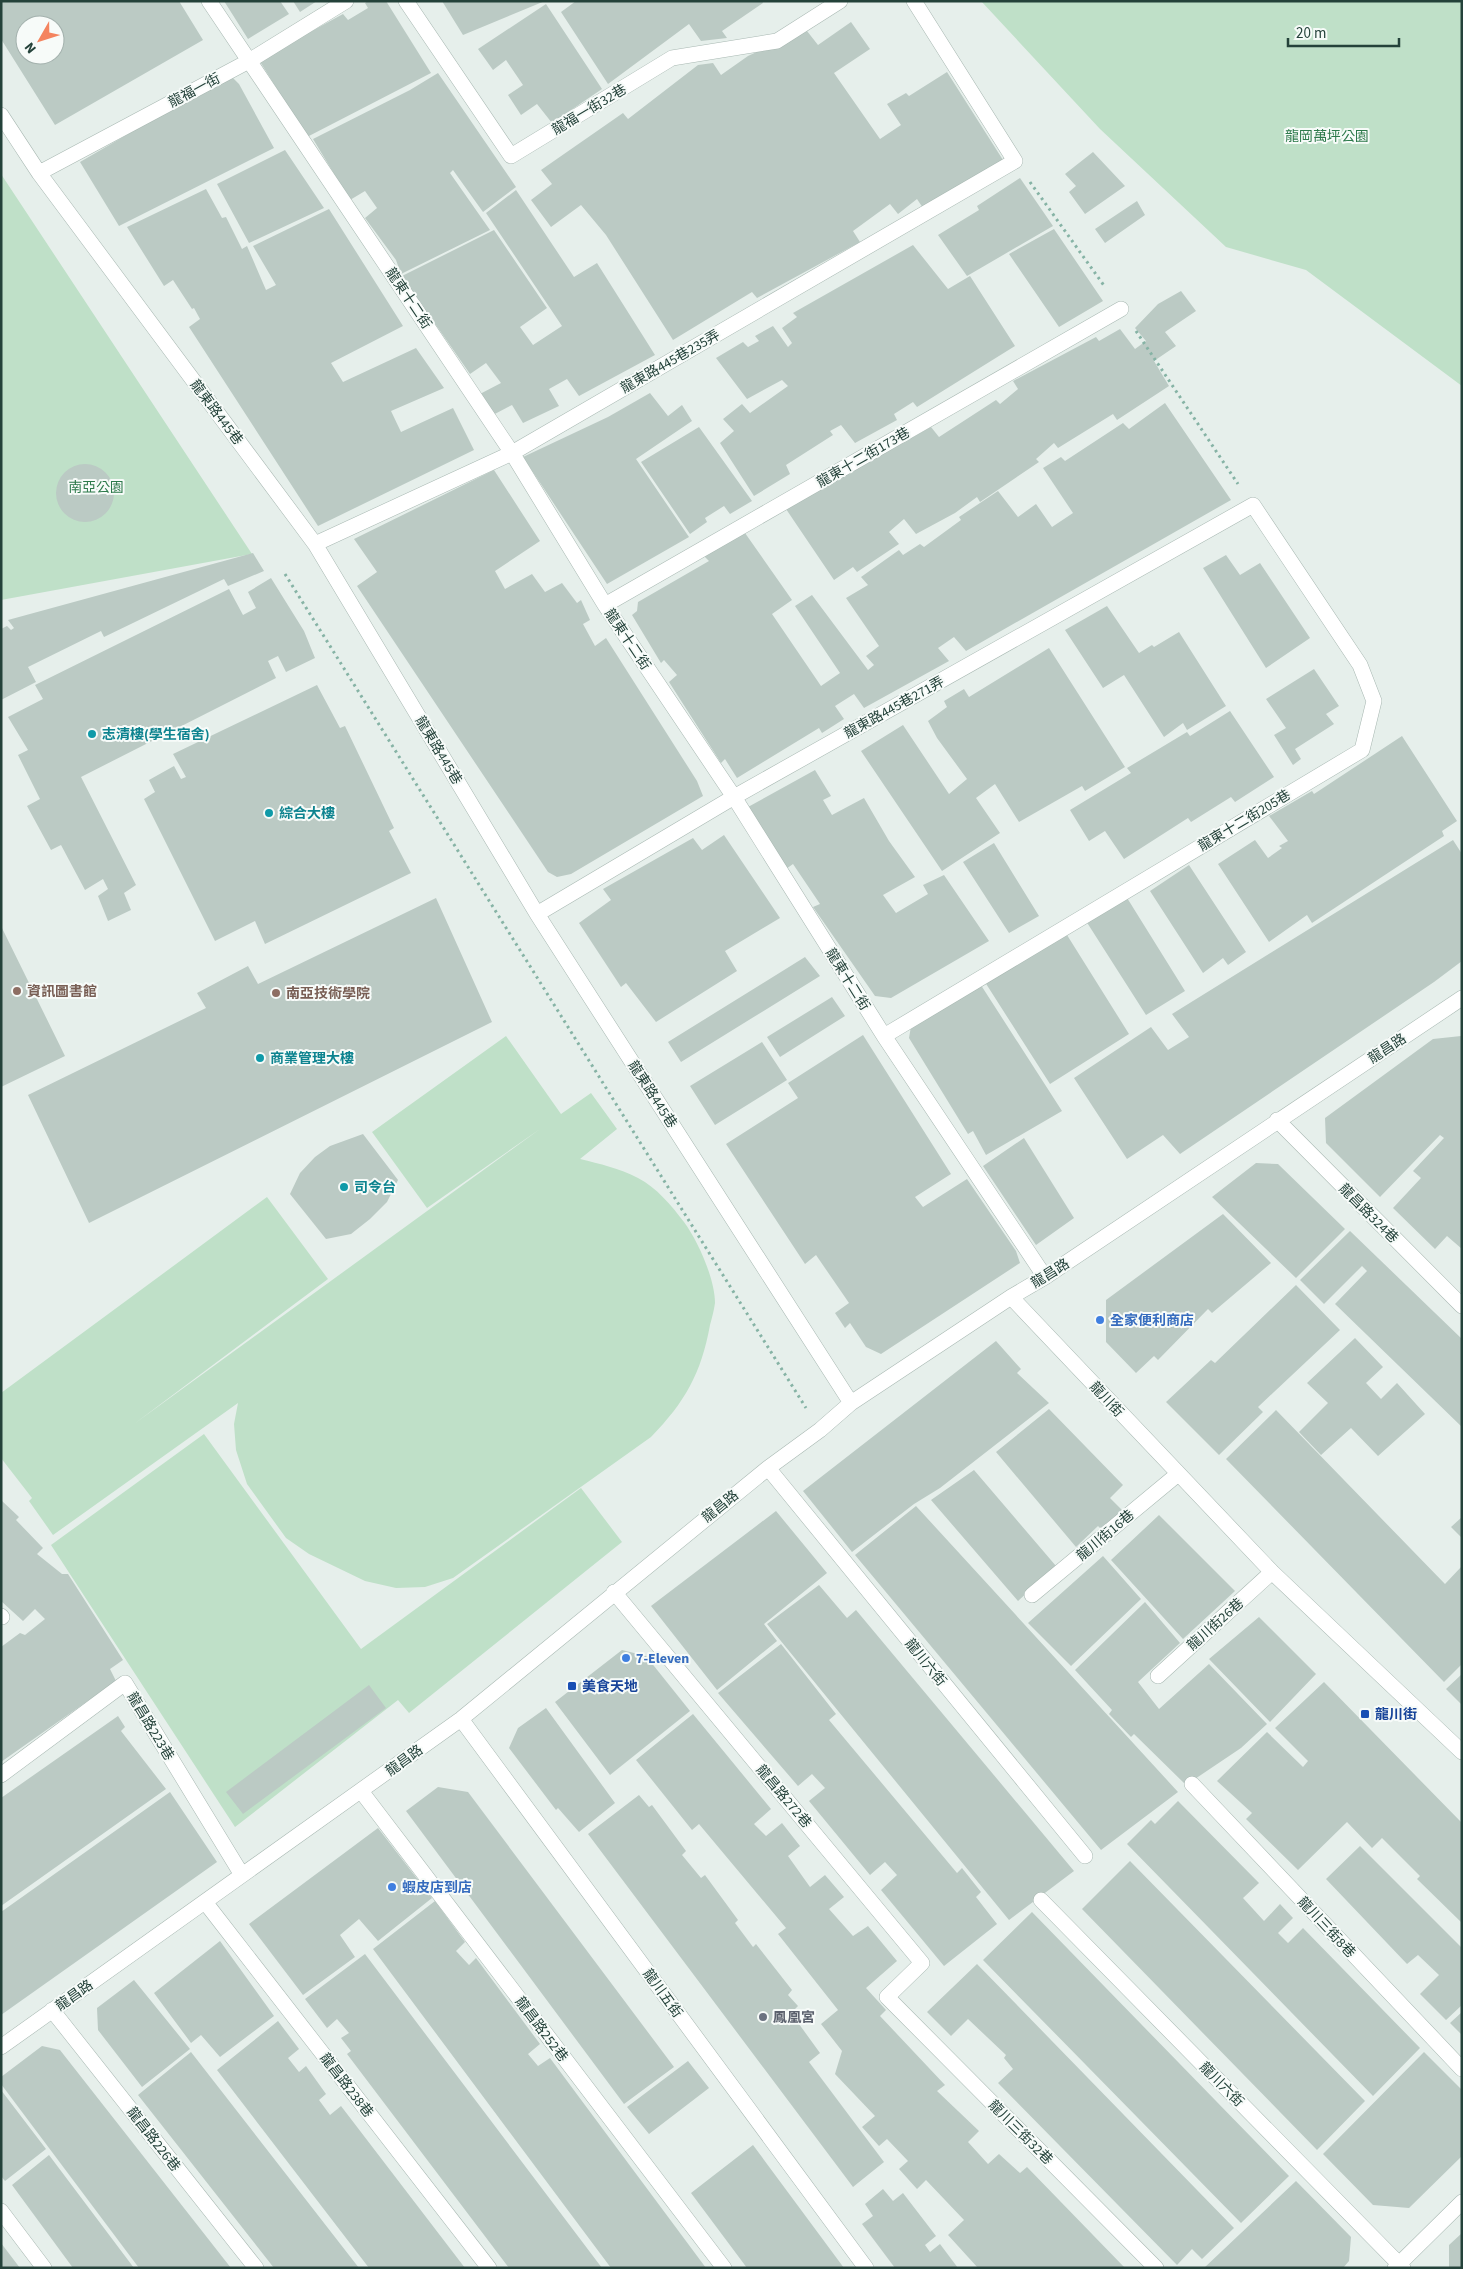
<svg xmlns="http://www.w3.org/2000/svg" width="1463" height="2269" font-family="'Source Sans 3','Noto Sans TC',sans-serif">
<style>
.green{fill:#bfe0c8}
.building{fill:#bbcac4;fill-rule:evenodd}
.lines{fill:none;stroke-linecap:round;stroke-linejoin:round}
.minor-casing{stroke:#a8b8b2;stroke-width:16}
.path{stroke:#86b3a5;stroke-width:3;stroke-dasharray:2.5 4;stroke-linecap:butt}
.minor{stroke:#fff;stroke-width:15}
.culture-dot{fill:#0f9aa8;stroke:#f7fbf9;stroke-width:2}
.education-dot{fill:#8d6e63;stroke:#f7fbf9;stroke-width:2}
.shop-dot{fill:#3f7fe0;stroke:#f7fbf9;stroke-width:2}
.transit-dot{fill:#1a4fb4;stroke:#f7fbf9;stroke-width:2}
.worship-dot{fill:#6b7280;stroke:#f7fbf9;stroke-width:2}
.labels{text-anchor:middle;stroke-width:4;stroke-linejoin:round;paint-order:stroke}
.street-label{font-size:14px;fill:#24423a;stroke:#f7fbf9}
.park-label{font-size:14px;fill:#2d7a4b;stroke:#f7fbf9}
.culture-label{font-size:14px;font-weight:bold;fill:#0d838f;stroke:#f7fbf9;text-anchor:start}
.education-label{font-size:14px;font-weight:bold;fill:#785e54;stroke:#f7fbf9;text-anchor:start}
.shop-label{font-size:14px;font-weight:bold;fill:#366cbe;stroke:#f7fbf9;text-anchor:start}
.transit-label{font-size:14px;font-weight:bold;fill:#164399;stroke:#f7fbf9;text-anchor:start}
.worship-label{font-size:14px;font-weight:bold;fill:#5b616d;stroke:#f7fbf9;text-anchor:start}
</style>
<rect width="100%" height="100%" fill="#e6efeb"/>
<path class="green" d="M981,1H1462V386L1306,270L1226,247L1100,129Z
M1,174L252,554L1,600Z
M506,1036L561,1114L591,1093L617,1129L580,1159C600,1164 619,1168 638,1178C657,1188 671,1205 684,1222C698,1241 715,1279 715,1303C714,1310 712,1318 710,1325C701,1374 685,1402 651,1437L453,1578L425,1587L396,1588L365,1581L309,1554L286,1538L247,1484L236,1450L234,1424L238,1403L53,1535L29,1501L32,1498L1,1458V1393L267,1197L328,1279L134,1424L540,1129L427,1208L372,1132Z
M204,1434L361,1649L581,1488L622,1542L409,1713L398,1700L235,1827L51,1545Z"/>
<path class="building" d="M1,1H179L203,40L55,125L1,39ZM25,25H55V55H25Z
M224,1H280L289,14L248,39Z
M293,1H317L300,12Z
M368,1H386L431,73L307,137L259,60L343,14L348,20L368,8L365,3Z
M442,1H545L463,35Z
M576,1H762L763,3L722,31L727,38L701,41L689,24L608,84L561,12Z
M546,4L602,89L552,123L537,104L521,115L508,95L523,85L506,60L493,70L478,49Z
M851,22L870,49L834,73L880,139L901,125L887,104L906,93L909,96L947,72L1003,160L923,208L917,199L898,214L890,204L853,231L860,242L757,298L752,292L673,340L606,235L581,205L551,227L531,200L552,184L541,170L623,113L628,119L698,65L713,63L721,75L748,56L776,43L807,31L818,45Z
M438,73L516,187L483,212L453,170L450,173L490,230L401,274L396,260L365,218L377,208L365,191L350,200L313,139L410,90Z
M230,75L239,84L274,148L119,226L80,162Z
M285,150L324,208L249,243L217,184Z
M1093,152L1125,186L1085,214L1069,192L1076,186L1065,174Z
M1020,178L1053,226L967,276L938,235L979,210L977,206Z
M206,189L222,218L226,217L242,249L247,246L266,290L276,285L253,246L329,209L403,326L331,363L343,382L416,348L444,388L391,411L401,432L453,408L474,450L318,526L189,327L200,319L194,308L192,309L173,280L164,286L127,227Z
M516,190L574,277L597,263L655,355L579,396L567,379L549,389L559,406L523,423L512,405L491,416L478,395L501,383L486,363L470,374L429,315L427,317L400,277L494,230L547,308L520,327L533,345L562,326L486,213Z
M1137,201L1145,215L1105,243L1095,229Z
M1054,229L1103,301L1059,327L1009,254Z
M913,245L948,289L970,276L1015,346L917,407L913,402L894,414L897,420L855,443L841,425L830,431L833,435L786,465L790,474L754,496L720,443L734,431L723,419L742,404L750,413L788,386L782,380L747,399L716,358L743,342L748,347L759,341L755,336L773,326L788,347L792,343L782,328L797,317L793,313Z
M1181,291L1196,311L1165,332L1176,346L1154,361L1169,386L1117,420L1113,414L1058,448L1054,443L1036,459L1039,462L980,502L977,497L955,513L916,534L904,519L889,532L899,544L857,572L853,567L834,580L786,509L931,427L939,437L996,400L1000,404L1018,389L1013,381L1096,337L1099,341L1120,329L1135,349L1146,341L1135,328L1158,304Z
M650,393L668,416L682,405L692,421L636,459L689,537L607,584L523,457L608,417Z
M1165,403L1231,500L966,651L954,637L938,648L949,661L864,708L854,694L835,706L844,719L822,733L819,728L737,778L725,759L721,763L669,682L677,675L664,660L661,663L632,615L637,611L638,602L709,561L704,556L745,533L792,600L772,614L821,686L840,673L795,606L812,595L868,670L874,665L866,656L879,646L846,598L868,585L861,577L899,550L903,555L920,544L924,547L961,520L959,517L998,491L1018,517L1036,504L1052,527L1073,513L1043,468L1061,457L1065,461L1123,423L1129,429Z
M699,427L752,501L730,514L724,506L705,518L707,522L690,534L641,462Z
M56 493a29 29 0 1 1 58 0a29 29 0 1 1-58 0Z
M494,470L540,541L495,571L505,589L532,574L545,592L562,583L577,603L581,600L590,620L583,624L595,646L606,638L697,781L703,796L571,874L557,877L548,872L357,586L377,572L354,539Z
M253,553L264,571L228,586L224,579L104,637L101,631L28,667L36,682L1,700V629L7,626L11,630L14,628L8,620Z
M1226,555L1240,575L1260,563L1310,638L1266,668L1203,568Z
M271,578L304,631L315,658L286,672L278,656L268,661L276,678L81,777L136,885L124,893L131,910L108,921L98,896L108,889L103,879L85,890L61,845L51,850L27,806L40,799L18,755L28,750L8,717L43,699L35,685L229,589L243,615L256,608L248,592Z
M1107,606L1139,653L1152,645L1154,647L1179,632L1226,706L1187,730L1183,723L1164,737L1124,675L1103,688L1065,630Z
M1049,648L1125,767L1085,791L1082,786L1019,822L995,784L976,798L1000,833L942,871L861,751L903,725L949,794L967,779L937,738L928,721L947,707L944,701L964,689L969,697Z
M1314,669L1339,706L1326,714L1334,724L1295,749L1301,759L1293,765L1274,735L1286,728L1266,699Z
M317,685L340,728L345,726L394,828L389,831L411,873L265,944L255,921L215,941L144,799L155,792L149,780L174,766L181,779L186,777L173,754Z
M1230,711L1274,777L1235,802L1231,797L1191,822L1188,818L1124,859L1105,831L1089,841L1070,810L1131,773L1127,768L1187,732L1190,736Z
M1402,736L1457,821L1442,831L1444,836L1312,923L1307,915L1269,942L1218,864L1255,840L1268,858L1282,848L1279,846L1288,841L1269,816L1312,791L1314,794Z
M815,770L831,796L823,800L832,815L864,798L889,841L915,877L883,895L896,913L928,894L923,885L944,875L989,941L891,998L875,996L813,907L820,904L793,864L786,869L748,807Z
M724,835L780,918L725,951L737,971L656,1022L626,983L621,987L579,923L611,900L603,889L693,838L702,850Z
M1453,840L1462,854V961L1434,982L1180,1154L1163,1135L1127,1159L1074,1078L1151,1027L1168,1050L1189,1037L1172,1014Z
M994,843L1039,916L1009,933L963,862Z
M1189,865L1246,952L1228,965L1223,958L1203,973L1150,891Z
M1124,893L1185,991L1146,1015L1086,921Z
M436,898L492,1022L89,1223L28,1095L206,1008L197,993L248,966L258,984Z
M1,926L65,1056L1,1087Z
M1062,927L1129,1034L1050,1084L983,979Z
M805,957L820,976L681,1062L668,1042Z
M977,979L1062,1111L986,1155L973,1131L968,1134L909,1038L913,1015Z
M832,997L845,1016L780,1057L767,1037Z
M863,1035L951,1174L915,1197L923,1207L967,1179L1016,1251L1020,1263L881,1354L866,1347L850,1323L845,1328L835,1313L849,1303L816,1255L805,1264L726,1144L798,1098L788,1083Z
M1461,1036L1462,1249L1447,1236L1435,1249L1393,1208L1421,1178L1413,1171L1444,1138L1440,1135L1380,1197L1326,1143L1325,1118L1433,1039Z
M762,1042L787,1080L715,1125L690,1086Z
M363,1134L398,1180L387,1202L370,1219L351,1234L326,1239L290,1194L300,1173L315,1157L330,1146Z
M1024,1138L1074,1218L1036,1245L983,1166Z
M1256,1163L1278,1164L1345,1229L1296,1278L1212,1197Z
M1223,1214L1271,1263L1212,1313L1208,1309L1158,1360L1154,1356L1136,1373L1106,1342V1300Z
M1350,1231L1462,1339V1427L1335,1304L1367,1271L1362,1266L1324,1304L1300,1280Z
M1296,1285L1340,1330L1258,1407L1263,1412L1219,1455L1166,1402L1211,1360L1215,1363Z
M1355,1338L1383,1367L1366,1383L1381,1399L1397,1383L1425,1414L1378,1456L1351,1428L1321,1455L1299,1432L1328,1403L1307,1383Z
M996,1341L1021,1369L1017,1373L1049,1403L940,1488L914,1504L852,1552L803,1491Z
M1049,1409L1123,1485L1110,1498L1123,1511L1102,1530L1098,1526L1076,1547L996,1452Z
M1276,1410L1445,1584L1462,1566V1664L1444,1682L1226,1459Z
M974,1470L1056,1566L1018,1601L931,1500Z
M1,1500L19,1517L16,1520L43,1548L37,1554L62,1574H68L123,1660L110,1669L116,1681L1,1762V1647L20,1633L25,1635L45,1619L35,1609L23,1621L1,1601Z
M916,1506L1178,1792L1101,1850L855,1555Z
M776,1511L827,1573L764,1624L777,1641L717,1690L651,1606Z
M1159,1515L1235,1591L1183,1639L1111,1560Z
M1462,1517V1538L1451,1527Z
M1103,1556L1141,1599L1071,1666L1028,1623Z
M819,1585L847,1618L856,1610L1074,1871L1009,1920L767,1624Z
M1145,1602L1180,1643L1138,1682L1159,1709L1209,1664L1267,1724L1241,1748L1186,1785L1134,1734L1131,1737L1109,1714L1112,1710L1075,1670Z
M1259,1617L1316,1674L1270,1722L1209,1659Z
M781,1644L836,1714L829,1720L957,1873L962,1868L981,1892L976,1897L997,1924L944,1966L881,1890L897,1875L885,1862L870,1875L809,1801L825,1788L812,1774L798,1786L718,1693Z
M622,1650L646,1656L690,1711L610,1775L555,1702Z
M1462,1674V1705L1446,1689Z
M1324,1682L1462,1823V1923L1417,1879L1420,1876L1382,1838L1372,1848L1347,1822L1298,1870L1246,1819L1252,1813L1217,1781L1267,1732L1303,1767L1308,1761L1275,1728Z
M369,1685L386,1708L243,1814L226,1792Z
M546,1708L615,1803L579,1832L558,1808L556,1810L509,1748L518,1728Z
M693,1714L771,1809L754,1824L766,1836L782,1823L800,1846L788,1856L810,1887L825,1875L844,1897L829,1909L853,1936L868,1926L897,1961L866,1988L886,2010L880,2016L945,2085L937,2091L979,2131L968,2142L988,2164L999,2154L1020,2173L1027,2167L1125,2268H978L948,2235L964,2220L926,2180L917,2189L899,2169L908,2161L887,2139L879,2146L862,2127L875,2116L835,2074L842,2051L821,2024L838,2010L778,1934L786,1928L699,1824L692,1830L636,1760Z
M118,1716L125,1727L121,1731L166,1789L1,1906V1798Z
M438,1787L468,1792L674,2067L624,2104L406,1811Z
M170,1792L217,1862L1,2015V1912Z
M639,1795L649,1807L652,1805L686,1851L682,1855L701,1878L705,1875L738,1920L735,1923L753,1947L756,1944L792,1990L788,1995L798,2006L791,2013L820,2053L809,2062L884,2162L853,2187L588,1834Z
M1178,1801L1259,1883L1243,1898L1264,1921L1280,1904L1293,1918L1278,1933L1288,1943L1303,1928L1420,2048L1373,2096L1127,1844L1151,1820L1155,1824Z
M378,1828L432,1898L378,1941L359,1919L340,1935L355,1957L303,1995L249,1924Z
M1360,1846L1462,1948V2005L1446,2020L1420,1994L1439,1975L1418,1955L1407,1964L1326,1879Z
M1130,1861L1365,2101L1317,2150L1082,1909Z
M435,1901L465,1942L456,1951L469,1965L476,1958L540,2044L528,2054L538,2066L550,2058L706,2268H611L373,1949Z
M1032,1912L1289,2176L1241,2223L983,1960Z
M220,1941L274,2016L220,2057L201,2035L191,2043L154,1993Z
M365,1954L602,2268H509L347,2054L351,2051L341,2038L349,2033L337,2019L327,2028L305,1999Z
M977,1964L1234,2228L1202,2259L1192,2249L1177,2265L998,2083L1013,2069L1004,2058L1006,2055L968,2019L951,2036L927,2012Z
M134,1980L190,2049L142,2087L98,2030L97,2008Z
M1462,2012V2035L1450,2023Z
M278,2021L299,2049L288,2058L299,2072L306,2066L326,2094L319,2100L330,2115L341,2106L465,2268H369L217,2070Z
M42,2046L60,2050L231,2268H139L1,2084V2077Z
M191,2052L359,2268H274L138,2095Z
M1424,2052L1462,2090V2156L1409,2208L1373,2205L1323,2154Z
M688,2061L709,2088L649,2134L627,2107Z
M1,2090L46,2149L5,2181L1,2176Z
M753,2145L844,2268H747L691,2193Z
M49,2155L134,2268H73L12,2185Z
M1296,2181L1351,2237L1349,2261L1343,2268H1204Z
M883,2189L893,2201L903,2193L936,2236L925,2245L930,2252L940,2244L958,2268H895L862,2224L873,2216L865,2204Z
M1462,2233V2268H1449V2245Z
M1,2243L20,2268H1Z"/>
<g class="lines">
<g class="minor-casing">
<path id="minor" d="M209,1L512,453L605,605L734,797L884,1036L1045,1277
M406,1L511,156L672,58L777,41L840,1
M1,115L39,173L315,544L537,914L851,1403
M39,173L249,61L346,1
M315,544L512,453L1015,161L914,1
M605,605L1121,309
M537,914L734,797L1253,505L1360,665L1374,701L1362,750L884,1036
M1277,1120L1462,1306
M1011,1297L1272,1572L1462,1752
M768,1468L1085,1856
M614,1592L922,1963L887,1997L1156,2268
M1032,1595L1178,1474
M1,1616L2,1617
M1158,1676L1272,1572
M461,1719L866,2268
M1,1775L125,1683L242,1875
M1192,1784L1462,2069
M361,1791L724,2268
M1041,1900L1403,2268
M205,1902L489,2268
M52,2010L256,2268
M1,2047L461,1719L768,1468L820,1430L851,1403L1011,1297L1045,1277L1462,998
M1,2211L44,2268
M1395,2268L1462,2202"/>
</g>
<path class="path" d="M1030,182L1105,287
M1136,331L1238,484
M285,574L806,1408"/>
<use href="#minor" class="minor"/>
</g>
<g class="culture-dot">
<circle cx="92" cy="734" r="5"/>
<circle cx="269" cy="813" r="5"/>
<circle cx="260" cy="1058" r="5"/>
<circle cx="344" cy="1187" r="5"/>
</g>
<g class="education-dot">
<circle cx="17" cy="991" r="5"/>
<circle cx="276" cy="993" r="5"/>
</g>
<g class="shop-dot">
<circle cx="1100" cy="1320" r="5"/>
<circle cx="626" cy="1658" r="5"/>
<circle cx="392" cy="1887" r="5"/>
</g>
<g class="transit-dot">
<rect x="567" y="1681" width="10" height="10" rx="2.5"/>
<rect x="1360" y="1709" width="10" height="10" rx="2.5"/>
</g>
<circle class="worship-dot" cx="763" cy="2017" r="5"/>
<g class="labels">
<g class="street-label">
<text transform="translate(194 90) rotate(-28)" y="5">龍福一街</text>
<text transform="translate(589 109) rotate(-31)" y="5">龍福一街32巷</text>
<text transform="translate(409 298) rotate(56)" y="5">龍東十二街</text>
<text transform="translate(670 361) rotate(-30)" y="5">龍東路445巷235弄</text>
<text transform="translate(217 412) rotate(53)" y="5">龍東路445巷</text>
<text transform="translate(863 457) rotate(-30)" y="5">龍東十二街173巷</text>
<text transform="translate(628 639) rotate(56)" y="5">龍東十二街</text>
<text transform="translate(894 707) rotate(-29)" y="5">龍東路445巷271弄</text>
<text transform="translate(439 750) rotate(59)" y="5">龍東路445巷</text>
<text transform="translate(1244 820) rotate(-31)" y="5">龍東十二街205巷</text>
<text transform="translate(848 979) rotate(58)" y="5">龍東十二街</text>
<text transform="translate(1387 1048) rotate(-33)" y="5">龍昌路</text>
<text transform="translate(653 1094) rotate(57)" y="5">龍東路445巷</text>
<text transform="translate(1369 1213) rotate(45)" y="5">龍昌路324巷</text>
<text transform="translate(1050 1273) rotate(-32)" y="5">龍昌路</text>
<text transform="translate(1107 1399) rotate(47)" y="5">龍川街</text>
<text transform="translate(720 1506) rotate(-39)" y="5">龍昌路</text>
<text transform="translate(1105 1535) rotate(-40)" y="5">龍川街16巷</text>
<text transform="translate(1215 1624) rotate(-42)" y="5">龍川街26巷</text>
<text transform="translate(926 1662) rotate(51)" y="5">龍川六街</text>
<text transform="translate(151 1726) rotate(59)" y="5">龍昌路223巷</text>
<text transform="translate(404 1760) rotate(-36)" y="5">龍昌路</text>
<text transform="translate(784 1796) rotate(50)" y="5">龍昌路272巷</text>
<text transform="translate(1327 1927) rotate(47)" y="5">龍川三街8巷</text>
<text transform="translate(663 1993) rotate(54)" y="5">龍川五街</text>
<text transform="translate(74 1995) rotate(-35)" y="5">龍昌路</text>
<text transform="translate(542 2029) rotate(53)" y="5">龍昌路252巷</text>
<text transform="translate(1222 2084) rotate(45)" y="5">龍川六街</text>
<text transform="translate(347 2085) rotate(52)" y="5">龍昌路238巷</text>
<text transform="translate(1021 2132) rotate(45)" y="5">龍川三街32巷</text>
<text transform="translate(154 2139) rotate(52)" y="5">龍昌路226巷</text>
</g>
<g class="park-label">
<text x="1327" y="141">龍岡萬坪公園</text>
<text x="96" y="492">南亞公園</text>
</g>
<g class="culture-label">
<text x="102" y="739">志清樓(學生宿舍)</text>
<text x="279" y="818">綜合大樓</text>
<text x="270" y="1063">商業管理大樓</text>
<text x="354" y="1192">司令台</text>
</g>
<g class="education-label">
<text x="27" y="996">資訊圖書館</text>
<text x="286" y="998">南亞技術學院</text>
</g>
<g class="shop-label">
<text x="1110" y="1325">全家便利商店</text>
<text x="636" y="1663">7-Eleven</text>
<text x="402" y="1892">蝦皮店到店</text>
</g>
<g class="transit-label">
<text x="582" y="1691">美食天地</text>
<text x="1375" y="1719">龍川街</text>
</g>
<g class="worship-label">
<text x="773" y="2022">鳳凰宮</text>
</g>
</g>
<rect width="1463" height="2269" fill="none" stroke="#24423a" stroke-width="5"/>
<g transform="translate(40 40) rotate(231)"><circle r="24" fill="#f7fbf9" stroke="#a3b1ad"/>
<path d="M0-4L9 19L0 12L-9 19Z" fill="#f4845f"/>
<text y="-8" font-size="14" font-weight="bold" text-anchor="middle" fill="#24423a">N</text>
</g>
<path d="M1288 38v8h111v-8" fill="none" stroke="#24423a" stroke-width="2.5"/>
<text x="1296" y="38" font-size="15" fill="#24423a" stroke="#f7fbf9" stroke-width="4" paint-order="stroke">20 m</text>
</svg>
